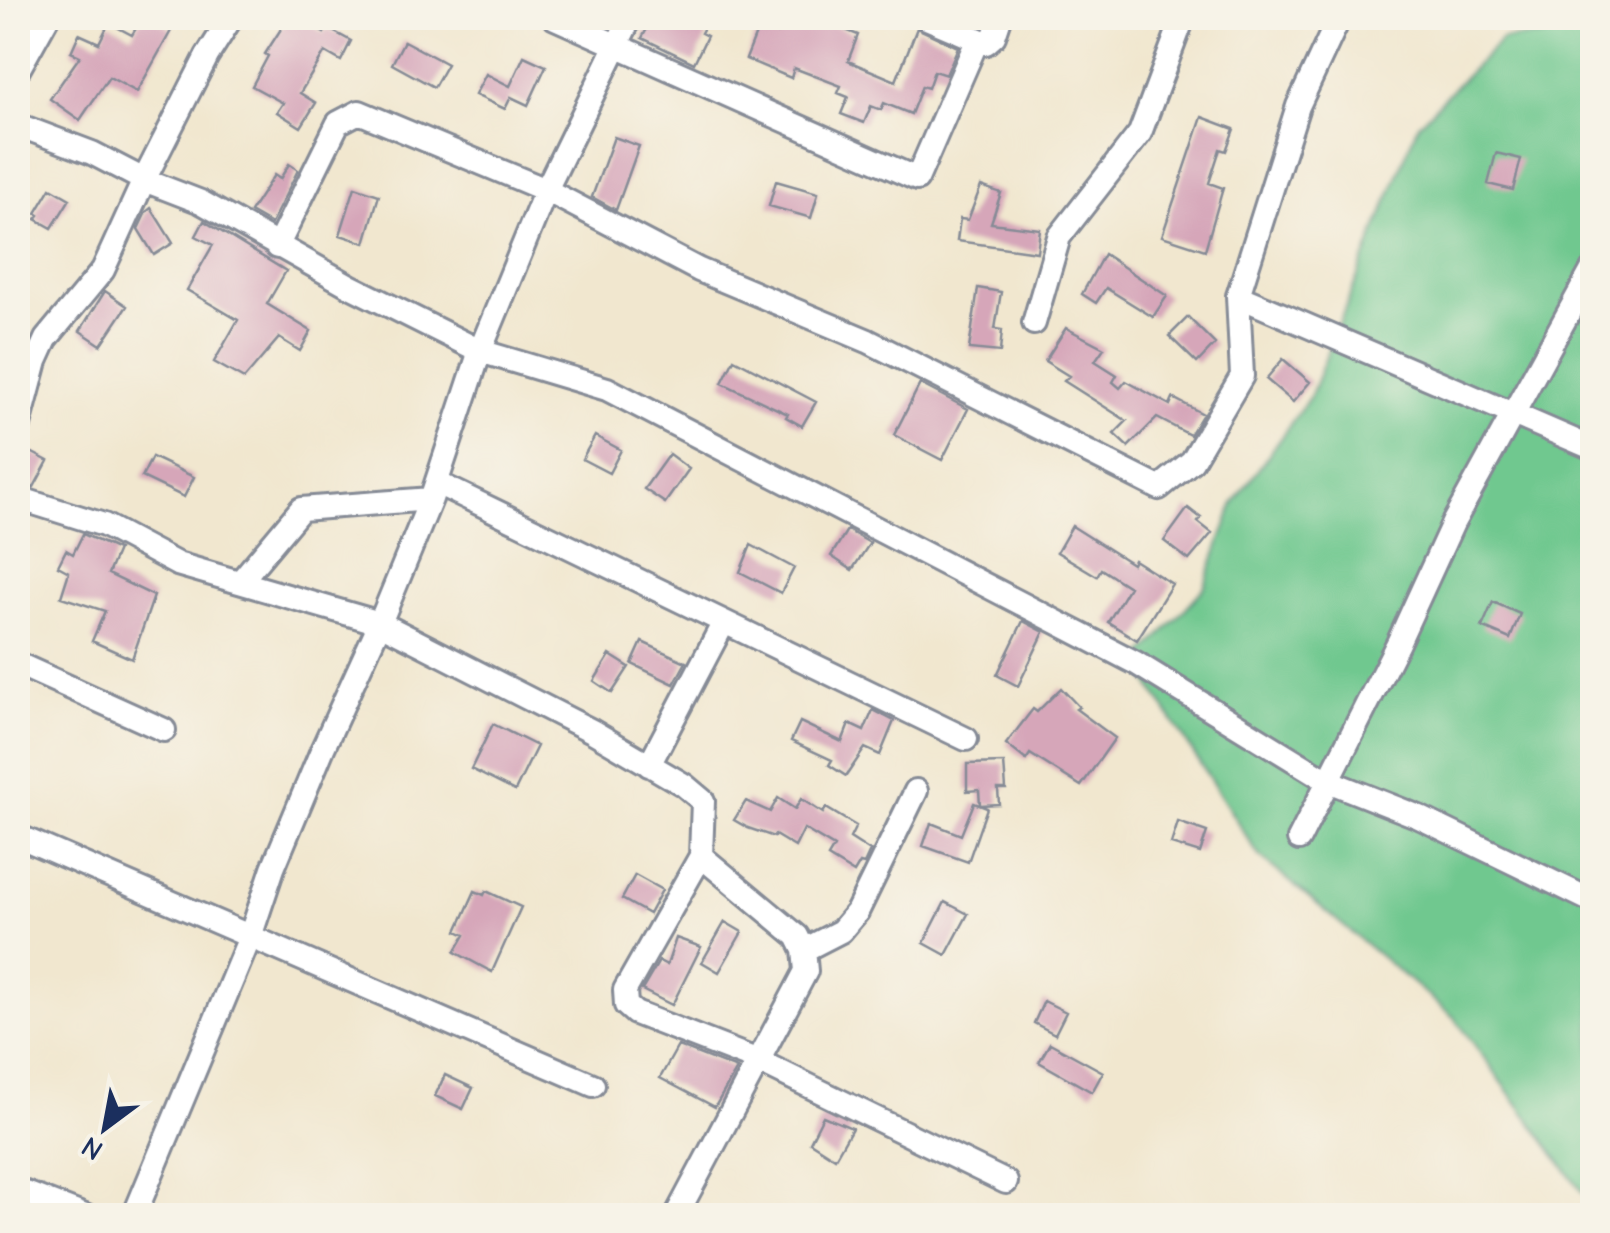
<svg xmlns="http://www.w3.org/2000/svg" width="1610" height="1233" font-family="'Comic Neue',sans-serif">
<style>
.green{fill:#6fc88f;stroke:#457c76;stroke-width:2.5}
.building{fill:#d6a6b9}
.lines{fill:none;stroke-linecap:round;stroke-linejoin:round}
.minor-casing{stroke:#868b96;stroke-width:28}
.minor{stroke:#fff;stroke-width:22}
</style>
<rect width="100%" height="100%" fill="#f7f3e8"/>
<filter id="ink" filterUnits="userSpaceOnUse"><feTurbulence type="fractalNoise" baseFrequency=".01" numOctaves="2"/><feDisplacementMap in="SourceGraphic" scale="20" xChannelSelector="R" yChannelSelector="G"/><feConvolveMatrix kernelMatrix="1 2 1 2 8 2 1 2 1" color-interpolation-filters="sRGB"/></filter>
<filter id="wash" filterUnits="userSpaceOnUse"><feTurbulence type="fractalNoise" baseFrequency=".0048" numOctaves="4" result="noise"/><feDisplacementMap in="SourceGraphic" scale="40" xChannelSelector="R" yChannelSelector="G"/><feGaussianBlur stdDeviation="2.25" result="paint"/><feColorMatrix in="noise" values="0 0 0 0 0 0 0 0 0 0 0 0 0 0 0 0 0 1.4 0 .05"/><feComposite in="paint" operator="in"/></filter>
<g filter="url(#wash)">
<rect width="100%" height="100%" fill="#f1e7cf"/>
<path class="green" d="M1592,32V1201L1583,1193L1455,1018L1259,856L1136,663L1204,588L1234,503L1311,395L1418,124L1502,39Z"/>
<g id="blocks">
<path class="building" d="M142,18H152L172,29L137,92L109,77L80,120L50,99L80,56L71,52L79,34L99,43L109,23L132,35Z
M288,18H299L324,33L327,28L351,41L341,61L325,52L300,93L316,103L301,127L277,112L283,103L252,86L268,56L265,54Z
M653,18H709L701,33L707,36L694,63L642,38Z
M784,18H816L858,35L848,61L896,81L917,28L958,47L946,75L934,71L928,88L922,86L911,114L884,103L881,110L871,106L864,123L841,114L848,97L838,93L841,86L794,68L791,78L746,59L759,26L777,33Z
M404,41L447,64L434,87L392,64Z
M524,56L546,66L528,105L511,97L505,109L475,95L486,74L510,86Z
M1202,117L1234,129L1226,151L1220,149L1209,183L1223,188L1205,250L1162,236Z
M614,137L639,146L616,210L592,197Z
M1496,153L1521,159L1513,190L1488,184Z
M289,164L298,170L271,224L250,212L274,175L280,179Z
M776,181L818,193L811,218L769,206Z
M981,186L1001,193L991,223L1040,229L1037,252L957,241L960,219L968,220Z
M355,187L379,195L365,243L340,235Z
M51,188L70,199L52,228L36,219L39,215L36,213Z
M151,208L173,243L154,255L138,229L146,212Z
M204,221L286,271L267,304L311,331L300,351L279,338L244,379L214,362L238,320L187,290L213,245L196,236Z
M1104,254L1167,296L1153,317L1106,288L1096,303L1082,294Z
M978,288L1001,292L995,329L1002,330L1000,352L969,349Z
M105,291L127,306L101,345L80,331Z
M1188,317L1215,344L1197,363L1169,336Z
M1066,328L1104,348L1095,361L1117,375L1113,382L1120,388L1126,381L1170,405L1173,398L1203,414L1190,435L1157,418L1128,447L1114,434L1127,421L1064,381L1069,376L1045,361Z
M734,359L816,402L802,426L786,417L788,414L722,383Z
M1283,359L1310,382L1293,402L1266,379Z
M920,384L968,409L942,460L894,435Z
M595,436L621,450L609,473L582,459Z
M29,451L48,461L34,487L18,483V473Z
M669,454L689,469L665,503L644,489Z
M152,457L194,477L184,497L142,477Z
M1188,508L1201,518L1198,522L1212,533L1189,560L1164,541Z
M1072,526L1132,564L1134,560L1172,584L1137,640L1108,622L1129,587L1101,569L1097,576L1057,552Z
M847,530L870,543L852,570L831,556Z
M83,534L118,550L108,574L154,596L132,659L92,641L105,611L61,597L69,572L58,566L66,550L73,554Z
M751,545L794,568L781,593L740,572Z
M1493,602L1520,614L1510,639L1482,627Z
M1023,621L1044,632L1018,686L997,675Z
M642,642L686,662L674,684L632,664Z
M610,655L629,667L612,693L594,681Z
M1061,688L1079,707L1076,709L1115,738L1081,786L1030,754L1026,760L1006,744L1033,709L1037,712Z
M873,710L894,721L880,755L865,748L846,776L829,765L832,760L791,741L800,722L842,742L849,724L864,731Z
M493,724L537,746L515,791L471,769Z
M1004,763L1006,789H998L999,804L980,805L979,790L967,791V764Z
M778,798L795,809L801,799L823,813L826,808L856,826L850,838L870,851L864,864L860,863L854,873L828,857L834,847L804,829L795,847L775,835L774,837L748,828L734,820L746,801L770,812Z
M974,803L987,808L968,862L923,846L931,823L961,835Z
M1178,822L1207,832L1200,853L1171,844Z
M635,875L662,890L649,914L622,899Z
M475,891L484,895L486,891L521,907L492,972L455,952L465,935L457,931Z
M945,902L968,914L946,955L924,943Z
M725,922L742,932L719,972L702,962Z
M676,938L701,947L672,1005L642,990L659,961L667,965Z
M1044,1001L1066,1012L1055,1034L1034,1023Z
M1050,1043L1103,1072L1092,1092L1039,1062Z
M678,1046L737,1069L715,1107L660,1078Z
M445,1075L473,1088L463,1109L435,1096Z
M823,1116L852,1128L835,1158L810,1142Z"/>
</g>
</g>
<g filter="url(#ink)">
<use href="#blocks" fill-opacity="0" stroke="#868b96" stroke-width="2.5"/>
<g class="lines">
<g class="minor-casing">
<path id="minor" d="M555,18L917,179L977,41
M927,18L986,43L994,36L1000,18
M1339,18L1298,106L1238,296L1592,448
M18,70L47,18
M18,125L92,153L144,180L201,202L350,286L480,351L607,389L1136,663L1328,781L1419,817L1592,901
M277,247L338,123L359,112L546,190L699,270L868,341L1159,488L1192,461L1242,376L1238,296
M1034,323L1059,237L1140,133L1183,18
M18,429L36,361L46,339L103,270L144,180L207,56L231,18
M437,483L966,739
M18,498L104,525L177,564L380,623L431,499
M240,582L301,509L431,499L480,351L546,190L630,18
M18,664L164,730
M649,765L724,622
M18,836L593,1085
M1299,839L1398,643L1453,523L1592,270
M701,856L625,990L626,1005L635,1013L756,1060L1006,1182
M804,950L841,931L857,912L916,791
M18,1190L85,1216
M134,1216L250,937L273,868L323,748L380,623L592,731L684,785L703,801L701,856L797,936L804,950L806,971L676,1216"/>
</g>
<use href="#minor" class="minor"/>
</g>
</g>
<rect width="1610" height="1233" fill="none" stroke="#f7f3e8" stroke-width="60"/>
<g transform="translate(105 1128) rotate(212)" stroke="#f7f3e8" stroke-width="8" paint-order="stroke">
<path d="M0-8L18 38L0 25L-18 38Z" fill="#1b2f5e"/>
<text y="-15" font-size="28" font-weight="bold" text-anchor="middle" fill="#1b2f5e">N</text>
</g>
</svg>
